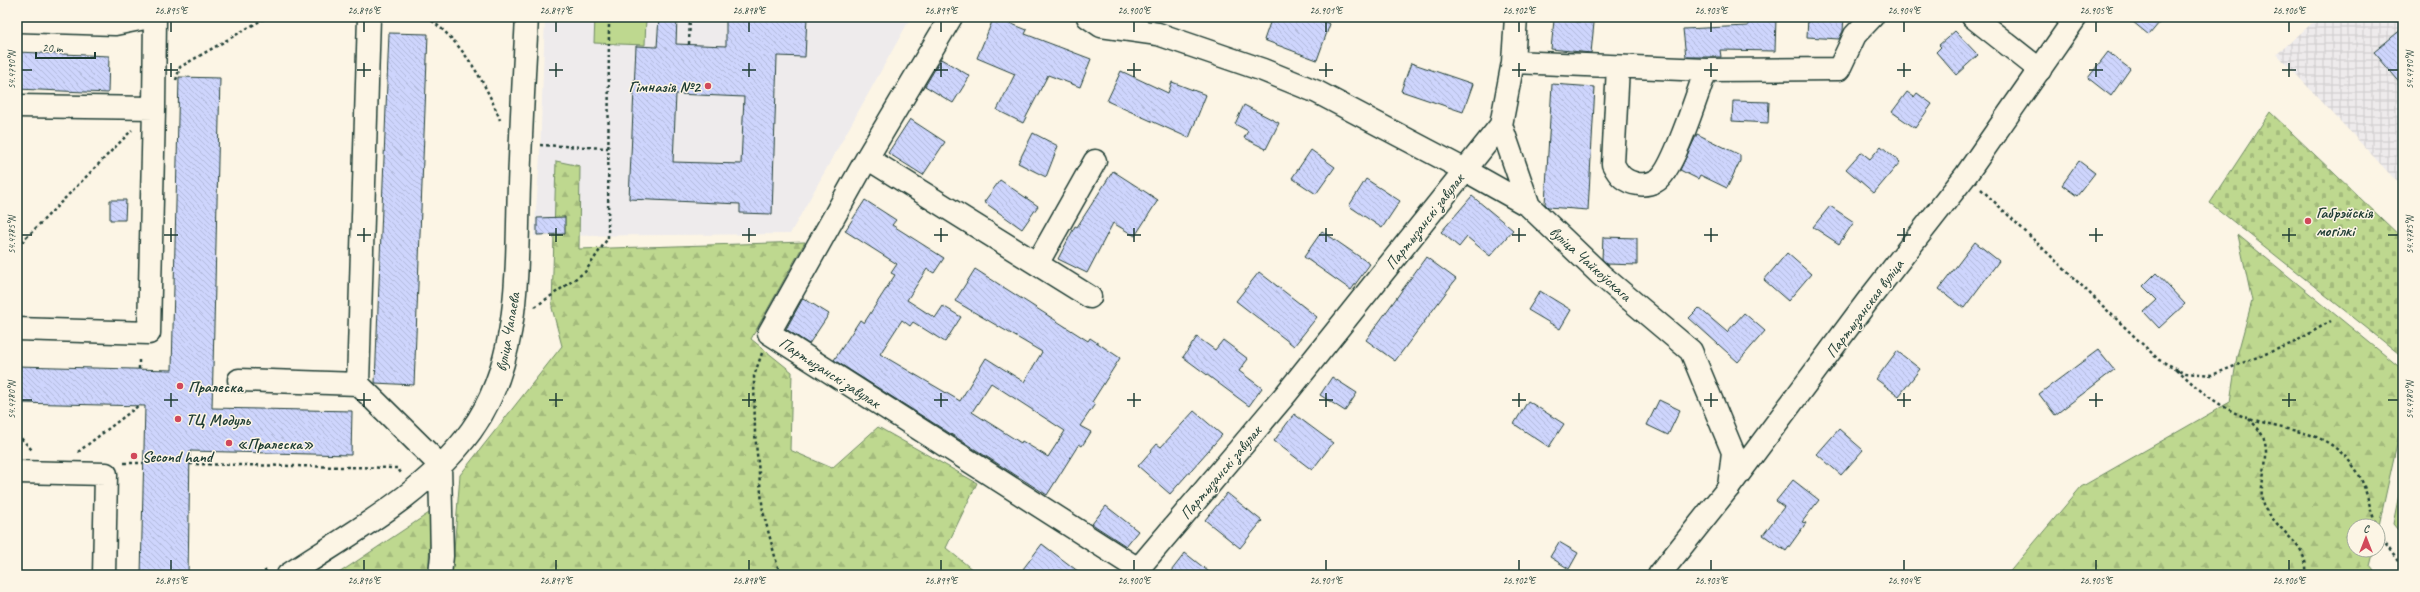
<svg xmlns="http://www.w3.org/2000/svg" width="2420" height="592" font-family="Caveat,sans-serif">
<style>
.built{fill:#eeebec}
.industrial{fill:url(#industrial-grid)}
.grass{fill:#bed88f;stroke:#6e8a62}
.forest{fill:url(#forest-firs);stroke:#6e8a62}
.cemetery{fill:url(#cemetery-stones);stroke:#6e8a62}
.building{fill:url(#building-back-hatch);stroke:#1f3d34;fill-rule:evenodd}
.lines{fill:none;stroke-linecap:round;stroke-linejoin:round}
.minor-casing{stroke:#1f3d34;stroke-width:25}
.major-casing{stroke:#1f3d34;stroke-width:25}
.path{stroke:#1f3d34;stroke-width:2.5;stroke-dasharray:3 3;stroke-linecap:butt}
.minor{stroke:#fcf5e5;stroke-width:22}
.major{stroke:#fcf5e5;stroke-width:22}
.ticks{fill:none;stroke:#1f3d34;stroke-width:1.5}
.poi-dot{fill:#d1495b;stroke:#fcf5e5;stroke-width:1.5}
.labels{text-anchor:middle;stroke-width:3;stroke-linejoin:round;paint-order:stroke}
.poi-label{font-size:16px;font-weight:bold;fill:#1f3d34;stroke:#fcf5e5;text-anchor:start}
.street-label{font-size:16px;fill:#1f3d34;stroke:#fcf5e5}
.neatline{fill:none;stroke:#1f3d34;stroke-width:1.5}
.ticks-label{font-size:10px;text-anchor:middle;fill:#1f3d34}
</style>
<defs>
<pattern id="industrial-grid" width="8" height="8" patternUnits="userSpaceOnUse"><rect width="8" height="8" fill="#eeebec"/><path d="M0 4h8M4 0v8" fill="none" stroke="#cccacb"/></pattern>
<pattern id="forest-firs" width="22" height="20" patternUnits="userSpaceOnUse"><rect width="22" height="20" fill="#bed88f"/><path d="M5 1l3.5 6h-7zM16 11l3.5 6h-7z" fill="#a3ba7c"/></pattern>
<pattern id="cemetery-stones" width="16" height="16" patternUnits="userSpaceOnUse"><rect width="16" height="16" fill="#bed88f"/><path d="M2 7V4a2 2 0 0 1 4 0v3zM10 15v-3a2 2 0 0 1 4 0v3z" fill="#a3ba7c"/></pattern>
<pattern id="building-back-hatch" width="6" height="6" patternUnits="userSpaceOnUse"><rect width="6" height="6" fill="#ced5fd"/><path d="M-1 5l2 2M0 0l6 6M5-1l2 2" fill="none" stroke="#b0b8d9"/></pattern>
</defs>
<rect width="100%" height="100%" fill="#fcf5e5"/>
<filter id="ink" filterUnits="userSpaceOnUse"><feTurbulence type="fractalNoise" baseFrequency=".025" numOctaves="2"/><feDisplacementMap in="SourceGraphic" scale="8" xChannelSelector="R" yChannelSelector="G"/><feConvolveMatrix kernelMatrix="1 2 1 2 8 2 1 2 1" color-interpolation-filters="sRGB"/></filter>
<g filter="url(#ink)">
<path class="built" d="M545,17H911L790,234L534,236L540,155Z"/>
<path class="industrial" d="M2319,17H2403V188L2277,54Z"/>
<path class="grass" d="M595,17H646L645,45L594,43Z"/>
<path class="forest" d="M556,161L580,166L579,249L805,242L751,339L792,372L790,450L832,468L878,427L977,483L946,548L979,575H452L460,475L562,346L552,308Z
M2238,235L2403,370V416L2378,530V526H2354V550H2374L2370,566L2377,575H2007L2081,487L2230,402L2237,356L2252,301Z
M2403,475V536L2393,524Z
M432,511L428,575H336Z"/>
<path class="cemetery" d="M2270,112L2403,239V357L2210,203Z"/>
<path class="building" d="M659,17H677L676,44L726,46V17H807L805,57L777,56L772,214L740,213V204L629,199L636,46L657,47ZM676,94L744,97L741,164L673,162Z
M994,17L1027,30L1025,34L1091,59L1080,87L1048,75L1023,123L997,110L1015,74L977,58Z
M1272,17H1311L1330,24L1317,60L1264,40Z
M1748,17H1776L1775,51L1720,50L1721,57H1686L1683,29L1748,26Z
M1808,17H1844L1843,31L1839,39L1807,37Z
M2127,17H2164L2149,35Z
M1554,20L1594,23L1591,53L1551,49Z
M2403,28V86L2374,52Z
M1955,31L1978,55L1956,75L1936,52L1941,47L1939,45Z
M389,33L428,34L414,385L375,383Z
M17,52L109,56L108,93L17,89Z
M2108,52L2130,69L2111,96L2088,78Z
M941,59L970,76L953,103L925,86Z
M1411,63L1473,84L1463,112L1401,91Z
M1121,71L1168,93L1172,82L1206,95L1189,138L1107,101Z
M179,77L220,78L212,408L352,411L351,455L190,451L188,575H141L145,406L17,403V366L172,370Z
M1552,84L1595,87L1588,210L1548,207L1545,204Z
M1907,92L1914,97L1917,93L1932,104L1915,128L1892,112Z
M1733,101L1769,102L1768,123L1732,121Z
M1244,105L1279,123L1266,149L1244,138L1248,131L1235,124Z
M910,119L945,142L923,175L888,153Z
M1033,133L1058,146L1046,177L1018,163Z
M1697,134L1740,155V161L1727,188L1700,175L1698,179L1680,170Z
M1881,146L1900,162L1874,193L1846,169L1861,152L1870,159Z
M1311,150L1335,167L1316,194L1292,178Z
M2079,161L2095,173L2077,196L2062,185Z
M1113,171L1158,200L1135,236L1113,223L1087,273L1058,259L1075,226L1077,227Z
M1366,179L1400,201L1382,228L1349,206Z
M1000,180L1038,206L1022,229L984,202Z
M1472,196L1513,230L1490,256L1467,237L1459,247L1441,232Z
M110,200H126L125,220H110Z
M865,200L896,220L892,225L944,258L934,273L927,269L907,300L935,318L943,306L961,317L945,342L913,322L910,326L902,320L880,354L960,401L986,358L1024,382L1042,352L955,301L975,269L1088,341L1090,338L1120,358L1092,402L1095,404L1080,426L1091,432L1082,446L1079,444L1047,495L834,360L860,320L864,323L895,275L891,273L897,264L845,231ZM991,383L1065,431L1048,457L1022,441L1021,443L972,412Z
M1830,206L1854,222L1839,244L1813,227Z
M565,217V234L537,235V218Z
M1322,231L1370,264L1351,290L1304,257Z
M1603,237L1637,238V265L1607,264L1602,259Z
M1975,242L1999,261L1964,308L1939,289Z
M1787,253L1811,274L1788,301L1764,280Z
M1426,257L1456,279L1395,361L1366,340Z
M1259,272L1317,317L1294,346L1236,301Z
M2156,273L2185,304L2159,328L2144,312L2157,300L2143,286Z
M1540,291L1571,310L1560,329L1528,310Z
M803,298L829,314L809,344L786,329Z
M1699,308L1727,332L1744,313L1765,331L1738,362L1689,318Z
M1197,337L1215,350L1223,340L1248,359L1239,371L1262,388L1249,406L1183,357Z
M2098,350L2114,370L2055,415L2039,394Z
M1897,351L1920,369L1899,396L1876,379Z
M1332,377L1357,393L1345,411L1320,395Z
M1659,400L1680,410L1668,435L1647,425Z
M1528,401L1564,424L1549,447L1514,424Z
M1194,411L1222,435L1170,494L1138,466L1157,444L1161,447Z
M1294,414L1333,443L1312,470L1274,441Z
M1839,429L1863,450L1841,475L1817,454Z
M1793,480L1819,500L1802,522L1806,523L1786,551L1763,535L1784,507L1776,501Z
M1227,493L1262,521L1240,548L1205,520Z
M1106,506L1138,531L1126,546L1092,524Z
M1559,542L1578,553L1569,569L1550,557Z
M1042,544L1083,575H1032L1023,569Z
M1185,553L1213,575H1168Z"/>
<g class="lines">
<g class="minor-casing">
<path id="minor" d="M951,17L867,158L769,333L1138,569L1135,575
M1088,17L1101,26L1158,34L1263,70L1317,92L1465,170L1529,206L1601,275L1691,351L1733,452L1729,487
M1973,17L2040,70
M20,21L115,24L150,17
M1513,62L1706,70L1839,69L1855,35L1872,17
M1618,67L1613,164C1619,176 1625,182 1638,184C1644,185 1650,184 1656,181C1673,173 1698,91 1706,70
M17,106L154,108L155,17
M1501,125L1529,206
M867,158L1090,297
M1037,264L1095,161
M17,329L149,333L154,108
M239,380L358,384L369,17
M358,384L440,465L442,556L440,575
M17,472L106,474L104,575
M1138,569L1286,394L1501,125L1513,62L1516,17
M288,575C351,533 425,494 471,431C522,360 516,268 519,185C521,129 524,73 527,17"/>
</g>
<g class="major-casing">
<path id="major" d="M1659,575L1729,487L1866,303L1966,175L2076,17"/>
</g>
<path class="path" d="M427,17C462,42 485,81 500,120
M689,44L690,17
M176,80L180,67L267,17
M540,145L608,148
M1981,189L2159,360L2186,373L2212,375L2293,343L2331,321
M22,242L132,130
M535,307L585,272L608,238L609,17
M762,353L754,376L755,434L763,512L780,575
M139,369V360
M2177,369C2200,392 2223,410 2255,421C2296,434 2324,428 2354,467C2367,484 2368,507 2377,526
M2249,419C2253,423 2258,428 2261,433C2274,455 2257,482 2263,505C2264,509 2268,512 2270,515C2284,535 2309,548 2306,575
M17,434L33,451
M78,452L138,406
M124,463H143
M190,464L397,468L402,474
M2378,528L2384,542L2403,568
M259,575L267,570"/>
<use href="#minor" class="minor"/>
<use href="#major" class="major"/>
</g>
</g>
<path class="ticks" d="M171,22V32M364,22V32M556,22V32M749,22V32M941,22V32M1134,22V32M1326,22V32M1519,22V32M1711,22V32M1904,22V32M2096,22V32M2289,22V32M171,63V77M364,63V77M556,63V77M749,63V77M941,63V77M1134,63V77M1326,63V77M1519,63V77M1711,63V77M1904,63V77M2096,63V77M2289,63V77M22,70H32M164,70H178M357,70H371M549,70H563M742,70H756M934,70H948M1127,70H1141M1319,70H1333M1512,70H1526M1704,70H1718M1897,70H1911M2089,70H2103M2282,70H2296M2388,70H2398M171,228V242M364,228V242M556,228V242M749,228V242M941,228V242M1134,228V242M1326,228V242M1519,228V242M1711,228V242M1904,228V242M2096,228V242M2289,228V242M22,235H32M164,235H178M357,235H371M549,235H563M742,235H756M934,235H948M1127,235H1141M1319,235H1333M1512,235H1526M1704,235H1718M1897,235H1911M2089,235H2103M2282,235H2296M2388,235H2398M171,393V407M364,393V407M556,393V407M749,393V407M941,393V407M1134,393V407M1326,393V407M1519,393V407M1711,393V407M1904,393V407M2096,393V407M2289,393V407M22,400H32M164,400H178M357,400H371M549,400H563M742,400H756M934,400H948M1127,400H1141M1319,400H1333M1512,400H1526M1704,400H1718M1897,400H1911M2089,400H2103M2282,400H2296M2388,400H2398M171,560V570M364,560V570M556,560V570M749,560V570M941,560V570M1134,560V570M1326,560V570M1519,560V570M1711,560V570M1904,560V570M2096,560V570M2289,560V570"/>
<g class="poi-dot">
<circle cx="708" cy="86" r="4"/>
<circle cx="2308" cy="221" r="4"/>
<circle cx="180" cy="386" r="4"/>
<circle cx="178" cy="419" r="4"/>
<circle cx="229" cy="443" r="4"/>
<circle cx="134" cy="456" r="4"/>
</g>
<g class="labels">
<g class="poi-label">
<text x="700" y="92" text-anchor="end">Гімназія №2</text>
<text x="2316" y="218">Габрэйскія<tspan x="2316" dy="18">могілкі</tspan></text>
<text x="188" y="392">Пралеска</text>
<text x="186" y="425">ТЦ Модуль</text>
<text x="237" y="449">«Пралеска»</text>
<text x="142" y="462">Second hand</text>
</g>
<g class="street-label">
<text transform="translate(1424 221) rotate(-52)" y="6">Партызанскі завулак</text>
<text transform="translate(1591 263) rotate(42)" y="6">вуліца Чайкоўскага</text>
<text transform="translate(1864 308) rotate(-53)" y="6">Партызанская вуліца</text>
<text transform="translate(507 332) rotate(-80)" y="6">вуліца Чапаева</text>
<text transform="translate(830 372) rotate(33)" y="6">Партызанскі завулак</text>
<text transform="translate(1220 472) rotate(-50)" y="6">Партызанскі завулак</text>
</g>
</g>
<rect width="2420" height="592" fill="none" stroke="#fcf5e5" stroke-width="44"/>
<g transform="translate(2366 538)"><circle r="19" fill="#fcf5e5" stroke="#a4ab9e"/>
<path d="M0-3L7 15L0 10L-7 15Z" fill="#d1495b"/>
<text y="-6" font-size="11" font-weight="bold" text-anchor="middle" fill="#1f3d34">С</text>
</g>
<path d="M36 52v6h59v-6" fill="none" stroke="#1f3d34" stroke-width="2"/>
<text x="42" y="52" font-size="12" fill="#1f3d34" stroke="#fcf5e5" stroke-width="3" paint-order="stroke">20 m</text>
<rect x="22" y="22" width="2376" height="548" class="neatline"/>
<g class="ticks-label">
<text x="171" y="14">26.895°E</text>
<text x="364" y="14">26.896°E</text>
<text x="556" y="14">26.897°E</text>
<text x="749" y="14">26.898°E</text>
<text x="941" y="14">26.899°E</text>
<text x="1134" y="14">26.900°E</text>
<text x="1326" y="14">26.901°E</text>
<text x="1519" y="14">26.902°E</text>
<text x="1711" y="14">26.903°E</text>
<text x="1904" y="14">26.904°E</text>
<text x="2096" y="14">26.905°E</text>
<text x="2289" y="14">26.906°E</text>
<text transform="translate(11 70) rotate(-90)" y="4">54.4790°N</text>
<text transform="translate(2409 70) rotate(-90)" y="4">54.4790°N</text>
<text transform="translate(11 235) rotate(-90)" y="4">54.4785°N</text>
<text transform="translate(2409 235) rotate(-90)" y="4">54.4785°N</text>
<text transform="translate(11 400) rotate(-90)" y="4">54.4780°N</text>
<text transform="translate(2409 400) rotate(-90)" y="4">54.4780°N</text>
<text x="171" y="584">26.895°E</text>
<text x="364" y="584">26.896°E</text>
<text x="556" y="584">26.897°E</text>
<text x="749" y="584">26.898°E</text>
<text x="941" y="584">26.899°E</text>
<text x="1134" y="584">26.900°E</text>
<text x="1326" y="584">26.901°E</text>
<text x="1519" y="584">26.902°E</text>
<text x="1711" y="584">26.903°E</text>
<text x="1904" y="584">26.904°E</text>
<text x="2096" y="584">26.905°E</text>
<text x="2289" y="584">26.906°E</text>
</g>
</svg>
